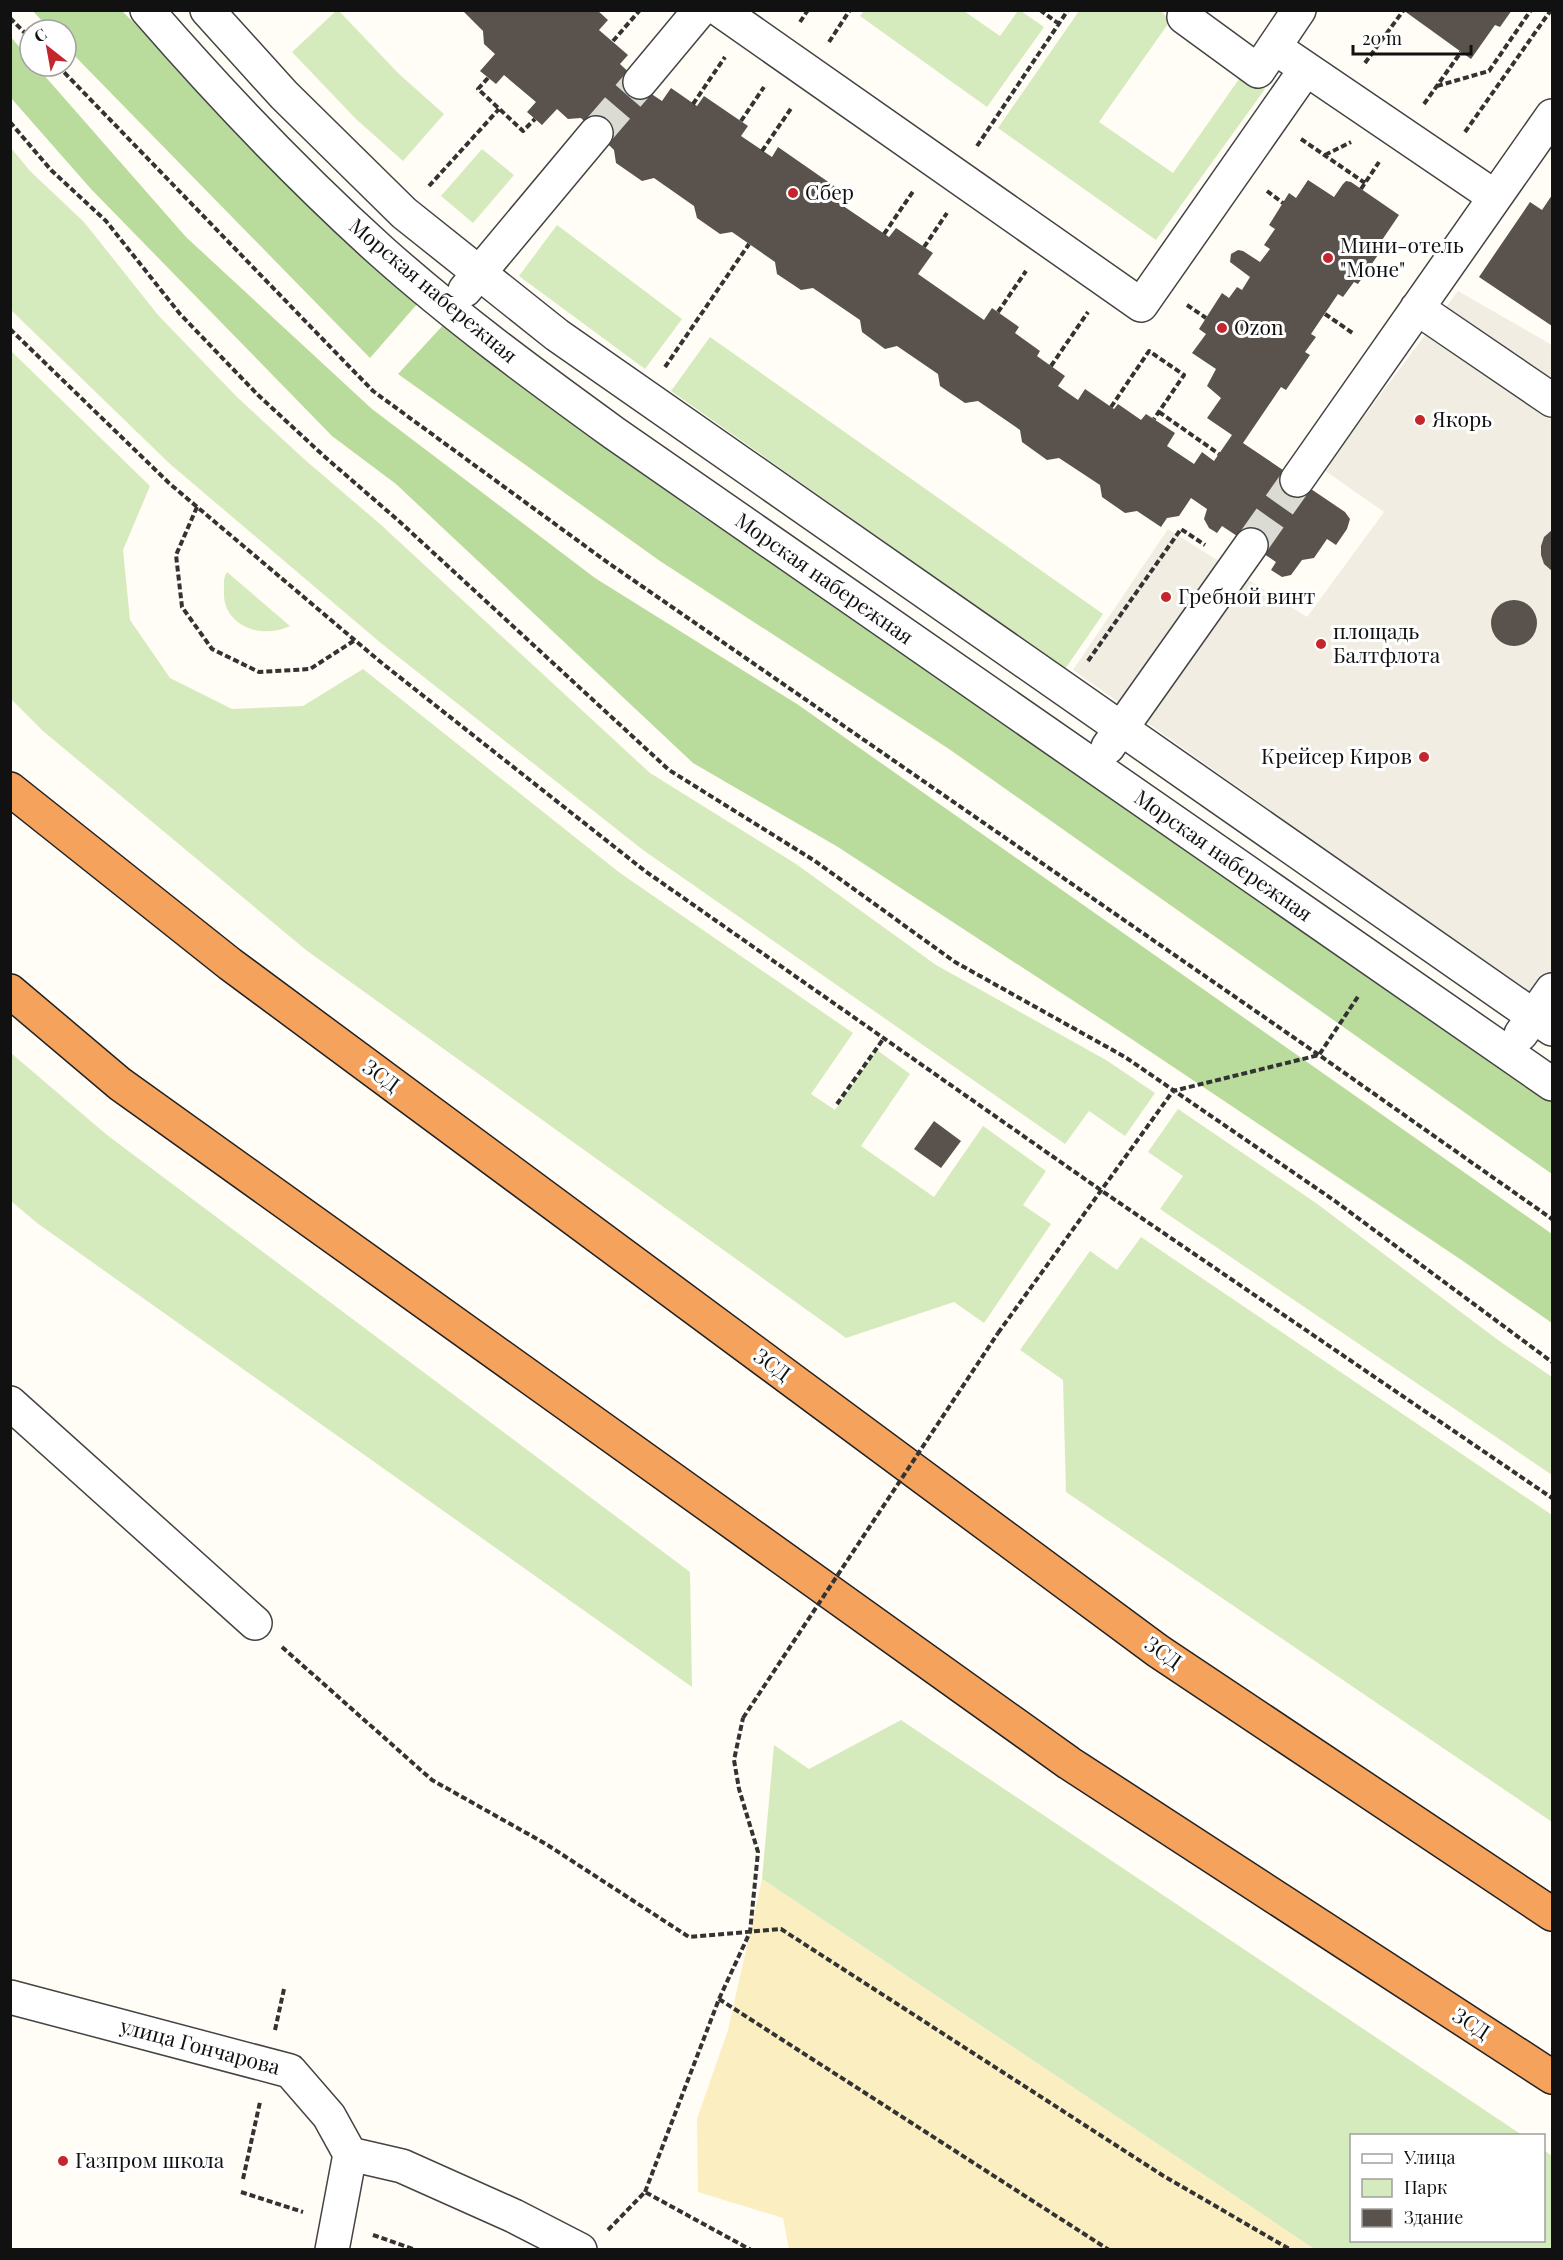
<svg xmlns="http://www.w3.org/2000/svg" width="1563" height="2260" font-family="'Playfair Display',serif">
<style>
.green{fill:#d5ebbd}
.forest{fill:#b9dc9c}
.sand{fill:#fbeec1}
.plaza{fill:#f1ede2}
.building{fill:#5a524d}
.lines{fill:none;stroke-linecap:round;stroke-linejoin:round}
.minor-tunnel{stroke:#dbdad3;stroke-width:33;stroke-dasharray:33 16;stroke-linecap:butt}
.minor-casing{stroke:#444;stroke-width:36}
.highway-casing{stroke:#222;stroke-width:36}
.path{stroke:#333;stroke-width:4;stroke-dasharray:6 3;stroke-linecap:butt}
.minor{stroke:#fff;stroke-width:33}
.highway{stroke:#f5a25d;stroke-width:33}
.path-bridge{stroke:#333;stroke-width:4;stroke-dasharray:6 3;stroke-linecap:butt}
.poi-dot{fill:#c4262e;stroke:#fff;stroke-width:2}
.labels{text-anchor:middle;stroke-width:6;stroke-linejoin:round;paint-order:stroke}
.poi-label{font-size:21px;fill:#111;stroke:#fff;text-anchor:start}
.street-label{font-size:21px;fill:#111;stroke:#fff}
</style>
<rect width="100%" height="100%" fill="#fffdf5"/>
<path class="green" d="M336,11H339L399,74L444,114L403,161L356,119L292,52Z
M864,11H964L1000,36L1018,11H1021L1044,27L987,107L860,16Z
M1079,11H1161L1170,21L1099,122L1173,173L1244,72L1265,89L1156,240L998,128Z
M11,148L30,171L84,222L158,315L237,397L304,459L380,524L650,773L796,864L936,965L1106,1060L1155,1093L1125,1136L1089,1111L1065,1144L643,850L382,644L170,464L11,310Z
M482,149L514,175L473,223L441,196Z
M557,225L682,319L645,369L519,276Z
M710,337L1103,614L1065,669L671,391Z
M11,351L150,486L123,550L130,620L170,678L232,709L303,706L363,669L620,873L853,1033L811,1094L835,1110L877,1050L910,1074L861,1146L934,1197L983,1126L1046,1171L1023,1205L1051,1224L984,1323L954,1302L846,1338L306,950L43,731L11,699Z
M227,572L290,626C262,640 222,626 224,591C224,584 223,578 227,572Z
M11,1053L107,1135L690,1572L692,1687L37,1223L11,1201Z
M1178,1109L1316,1203L1498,1340L1552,1377V1475L1160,1209L1183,1176L1148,1152Z
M1141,1237L1552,1515V1822L1066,1492L1063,1380L1020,1350L1090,1251L1117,1270Z
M901,1720L1522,2135L1352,2136V2240H1544V2150L1552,2156V2249H1314L762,1879L774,1745L809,1769Z"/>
<path class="forest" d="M33,11H122L418,303L370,358L66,47V30H50Z
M11,37L30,60V66H36L186,237L372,409L595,578L797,704L1552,1234V1323L1460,1259L1121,1032L838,847L693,763L396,484L332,436L91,189L11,98Z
M445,323L694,511L971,693L1552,1094V1174L949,749L660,561L398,374Z"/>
<path class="sand" d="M762,1879L1314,2249H789L783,2218L698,2192L697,2119L728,2030Z"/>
<path class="plaza" d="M1458,291L1552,345V979L1538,1000L1073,670L1168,529L1307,617L1384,512L1324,470Z"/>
<path class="building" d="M462,10H597L608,20L599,30L628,55L620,64L653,95L662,101L671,88L697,106L704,96L748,126L741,136L772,157L778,147L837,188L830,197L889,237L896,228L933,253L918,274L984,320L992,308L1019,327L1015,333L1040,351L1037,356L1065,376L1058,386L1078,400L1085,389L1114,409L1118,404L1141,420L1146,414L1175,433L1167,446L1194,464L1202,452L1214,461L1232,435L1207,418L1221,398L1207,386L1216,369L1192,353L1206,334L1199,329L1222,293L1229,298L1237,287L1242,290L1250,277L1230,262L1231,254L1238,250L1243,251L1260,262L1270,249L1264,245L1275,229L1269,225L1289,193L1296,198L1308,180L1334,197L1343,184L1346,181L1351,182L1399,215L1378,246L1382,249L1358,284L1354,282L1343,297L1338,294L1311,334L1316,337L1305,352L1310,355L1286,390L1281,387L1243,443L1345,512L1350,519L1347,529L1336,545L1327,539L1314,558L1302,560L1291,575L1282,577L1271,570L1276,562L1222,526L1217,533L1209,528L1204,519L1207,509L1191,498L1179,516L1167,518L1161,527L1137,511L1125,513L1102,497L1100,485L1059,458L1047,460L1022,442L1020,430L978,401L965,403L940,386L938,374L897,346L885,349L862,332L860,320L813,288L801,290L777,274L775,262L732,232L720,234L697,218L694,206L654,178L642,181L616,163L614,150L581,118L568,119L557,109L542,125L527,112L536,102L504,75L496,84L480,71L495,54L484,44L483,31Z
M1403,10H1512L1500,27L1495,25L1471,59Z
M1552,195V326L1479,277L1530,202L1542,210Z
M1552,530V571L1544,564L1541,555V546L1544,537Z
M1491 623a23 23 0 1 1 46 0a23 23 0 1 1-46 0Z
M934,1121L961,1141L941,1168L914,1149Z"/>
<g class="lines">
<path class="minor-tunnel" d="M596,133L640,82
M1251,545L1297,480"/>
<g class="minor-casing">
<path id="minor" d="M147,10C221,95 298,176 381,251C455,317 534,375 614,433L1552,1084
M207,10L284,95L404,213L557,335L1552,1029
M720,10L1141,305L1306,69
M1184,17L1258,71L1299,10
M1274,47L1495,197
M640,82L700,10
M465,290L596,133
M1417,308L1552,400
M1297,480L1552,116
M1108,747L1251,545
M1521,1034L1552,990
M10,1403L255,1623
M10,1997L290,2071L329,2116L350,2154
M350,2154L402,2166L514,2216L580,2250
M332,2250L350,2154"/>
</g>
<g class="highway-casing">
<path id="highway" d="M10,789L230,964L1158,1651L1552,1914
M10,991L120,1084L1069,1763L1552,2077"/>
</g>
<path class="path" d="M1040,10L1059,24
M10,18L30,38
M800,22L808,10
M613,41L640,10
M829,42L850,10
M1365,63L1403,11
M58,66L373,391L607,562L1319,1055L1552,1219
M488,78L478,89L523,131L535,119
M1437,86L1489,71L1531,10
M693,104L725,57
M1424,104L1461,52
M741,121L764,87
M10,122L51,170L106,221L180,314L258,395L325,457L400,522L669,770L815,861L955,962L1125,1057L1335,1201L1552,1362
M1465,132L1551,10
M1301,139L1365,183
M977,146L1068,10
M762,151L792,107
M1325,155L1351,142
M429,186L499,109
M1361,189L1379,162
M1267,191L1283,203
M884,234L914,190
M924,247L947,213
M1187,305L1206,318
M998,312L1026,271
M1325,314L1354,334
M10,329L170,484L383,664L645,871L1102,1191L1552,1498
M1051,366L1088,312
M665,367L749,244
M1111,407L1149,351L1184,375L1154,419
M1159,412L1219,454
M197,507L176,555L182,607L212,649L259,672L310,669L355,640
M1088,661L1181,529L1205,545
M837,1104L884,1038
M998,1333L1173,1091L1319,1055L1359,995
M282,1647L432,1780L546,1844L689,1937L781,1929L1162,2175L1291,2250
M719,1999L1109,2250
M275,2030L284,1989
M243,2179L260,2102
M241,2192L303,2212
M645,2192L719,1999L750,1932L758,1852L739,1789L734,1760L743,1718
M608,2230L645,2192L751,2250
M373,2235L416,2250"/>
<use href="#minor" class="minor"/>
<use href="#highway" class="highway"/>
<path class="path-bridge" d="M743,1718L998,1333"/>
</g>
<g class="poi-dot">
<circle cx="793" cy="193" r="6"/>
<circle cx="1328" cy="258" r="6"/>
<circle cx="1222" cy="328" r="6"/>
<circle cx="1420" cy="420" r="6"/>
<circle cx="1166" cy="597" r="6"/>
<circle cx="1321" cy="644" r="6"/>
<circle cx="1424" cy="757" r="6"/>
<circle cx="63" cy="2161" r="6"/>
</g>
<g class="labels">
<g class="poi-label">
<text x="805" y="200">Сбер</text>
<text x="1340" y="253">Мини-отель<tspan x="1340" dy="24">"Моне"</tspan></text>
<text x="1234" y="335">Ozon</text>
<text x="1432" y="427">Якорь</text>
<text x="1178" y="604">Гребной винт</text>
<text x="1333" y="639">площадь<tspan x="1333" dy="24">Балтфлота</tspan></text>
<text x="1412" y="764" text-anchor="end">Крейсер Киров</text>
<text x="75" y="2168">Газпром школа</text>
</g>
<g class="street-label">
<text transform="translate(433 291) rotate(40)" y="7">Морская набережная</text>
<text transform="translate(824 579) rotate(35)" y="7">Морская набережная</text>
<text transform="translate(1223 856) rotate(35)" y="7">Морская набережная</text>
<text transform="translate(381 1076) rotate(36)" y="7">ЗСД</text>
<text transform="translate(772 1365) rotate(36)" y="7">ЗСД</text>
<text transform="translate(1163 1653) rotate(35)" y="7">ЗСД</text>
<text transform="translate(1471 2024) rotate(33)" y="7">ЗСД</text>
<text transform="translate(200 2047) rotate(15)" y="7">улица Гончарова</text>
</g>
</g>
<rect width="1563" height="2260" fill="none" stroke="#111111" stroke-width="24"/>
<rect x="1350" y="2134" width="195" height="108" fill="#ffffff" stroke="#a0a0a0" stroke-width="1.5"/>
<rect x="1362" y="2154" width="30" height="9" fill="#ffffff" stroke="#a0a0a0" stroke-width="1.5"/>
<text x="1404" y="2164" font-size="18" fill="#111111">Улица</text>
<rect x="1362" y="2179" width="30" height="18" fill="#d5ebbd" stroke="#a0a0a0" stroke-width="1.5"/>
<text x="1404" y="2194" font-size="18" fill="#111111">Парк</text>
<rect x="1362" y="2209" width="30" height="18" fill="#5a524d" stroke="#a0a0a0" stroke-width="1.5"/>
<text x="1404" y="2224" font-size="18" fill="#111111">Здание</text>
<g transform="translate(48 48) rotate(329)"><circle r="28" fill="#ffffff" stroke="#a0a0a0" stroke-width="1.5"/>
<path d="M0-4.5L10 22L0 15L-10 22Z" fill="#c4262e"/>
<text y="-9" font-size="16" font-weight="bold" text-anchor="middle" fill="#111111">С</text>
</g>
<path d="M1353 45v9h118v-9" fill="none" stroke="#111111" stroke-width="3"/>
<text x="1362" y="45" font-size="18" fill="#111111" stroke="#ffffff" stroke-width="4.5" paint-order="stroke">20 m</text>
</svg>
